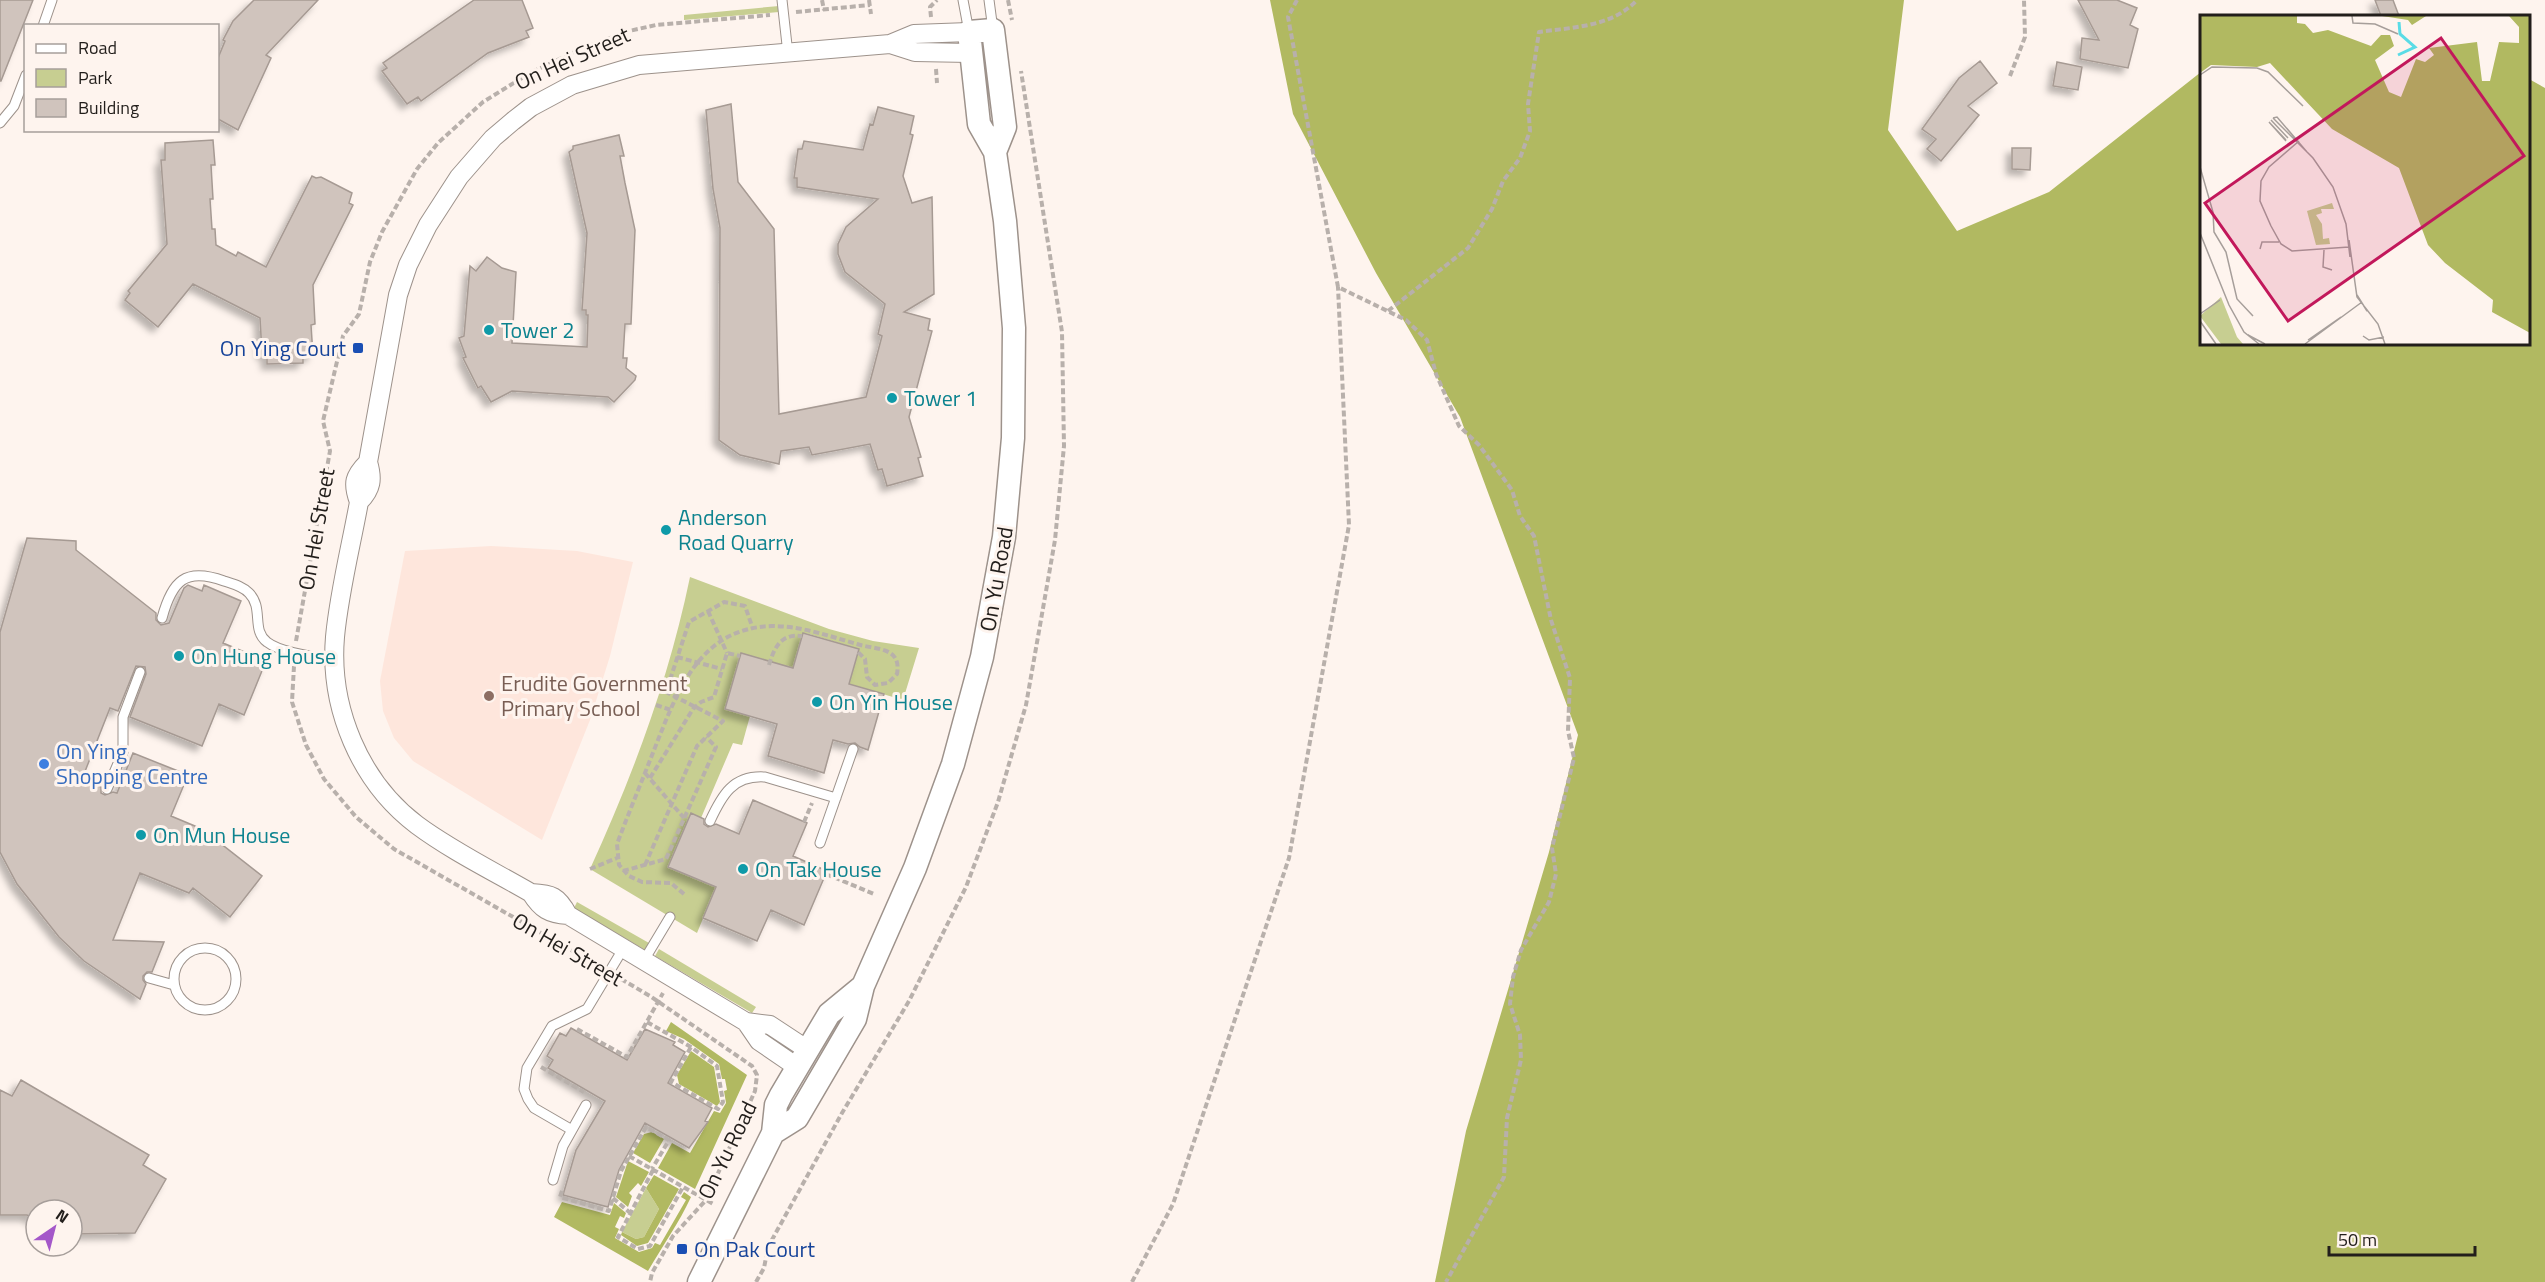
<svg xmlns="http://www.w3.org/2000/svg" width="2545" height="1282" font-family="'Titillium Web',sans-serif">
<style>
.education{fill:#fee6dc}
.green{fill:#c7ce91}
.forest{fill:#b1b961}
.building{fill:#d0c4bd;stroke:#a69a93;stroke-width:1.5;filter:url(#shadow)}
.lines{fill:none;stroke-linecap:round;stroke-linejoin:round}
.service-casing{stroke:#9d928b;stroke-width:11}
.minor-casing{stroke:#9d928b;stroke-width:20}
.tertiary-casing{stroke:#9d928b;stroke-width:25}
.path{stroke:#b8b0ab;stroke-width:4;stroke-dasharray:6 3;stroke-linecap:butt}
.service{stroke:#fff;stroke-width:9}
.minor{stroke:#fff;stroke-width:18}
.tertiary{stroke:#fff;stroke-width:22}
.culture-dot{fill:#0f9aa8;stroke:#fef4ee;stroke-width:2}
.transit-dot{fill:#1a4fb4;stroke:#fef4ee;stroke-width:2}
.education-dot{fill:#8d6e63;stroke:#fef4ee;stroke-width:2}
.shop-dot{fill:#3f7fe0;stroke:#fef4ee;stroke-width:2}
.labels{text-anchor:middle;stroke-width:6;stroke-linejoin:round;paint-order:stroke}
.street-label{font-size:22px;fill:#221e1b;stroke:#fef4ee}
.culture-label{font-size:22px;fill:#0d838f;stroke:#fef4ee;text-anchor:start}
.transit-label{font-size:22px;fill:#164399;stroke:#fef4ee;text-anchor:end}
.education-label{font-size:22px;fill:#785e54;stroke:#fef4ee;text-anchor:start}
.shop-label{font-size:22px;fill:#366cbe;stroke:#fef4ee;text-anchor:start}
.inset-river{fill:none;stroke:#5adce6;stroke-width:3}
.inset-road{fill:none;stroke:#a69e9a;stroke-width:1.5}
.view{fill:#c2185b;fill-opacity:0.15;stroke:#c2185b;stroke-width:3}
.inset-edge{fill:none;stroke:#221e1b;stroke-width:3}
</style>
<defs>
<filter id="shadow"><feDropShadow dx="-5.5" dy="5.5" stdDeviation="3" flood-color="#0004"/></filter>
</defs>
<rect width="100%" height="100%" fill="#fef4ee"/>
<path class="education" d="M491,546L577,551L633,562L610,656L590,720L542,840L413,761L394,738L383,711L380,681L405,551Z"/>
<path class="green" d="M779,6V12L684,20V15Z
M690,577L829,629L873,641L919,648L903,700L849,684L859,649L809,634L803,633L793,668L741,653L725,709L750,716L742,745L733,743L701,818L691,813L668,867L716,887L697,933L590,869C633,775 669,679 690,577Z
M577,902L649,943L645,950L574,908Z
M659,949L756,1007L752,1013L655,956Z
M646,1188L659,1209L644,1237L636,1239L622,1232Z"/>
<path class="forest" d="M1270,0H1904L1888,130L1957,231L2049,192L2201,72L2202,344H2528L2529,79L2545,88V1282H1435L1466,1131L1549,852L1578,735L1460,417L1376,273L1293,114Z
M671,1022L747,1075L695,1189L658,1168L672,1143L690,1153L714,1111L720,1113L726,1103L724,1091L727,1090L725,1079H722L719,1064L684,1039L666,1031Z
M691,1051L714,1067L720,1102L717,1106L679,1084L677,1075Z
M652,1132L664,1139L650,1163L633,1153L644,1134Z
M628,1161L649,1172L641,1186L638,1183L629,1193L632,1196L628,1207L616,1197Z
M654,1175L679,1189L648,1243L637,1246L621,1235L622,1232L636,1239L644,1237L659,1209L646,1188Z
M684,1192L691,1197C679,1223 663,1245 648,1271L554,1217L562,1202L610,1215L614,1203L626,1213L624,1218L620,1216L615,1227L619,1229L615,1238L639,1252L652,1248L655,1243L660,1245L686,1200L681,1197Z"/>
<path class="building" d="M0,0H33L1,81H0Z
M254,0H318L266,55L271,58L238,130L218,119V58L225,41L223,40L233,21Z
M474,0H522L533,28L526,31L529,37L488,53L421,101L418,97L407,104L382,71L387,68L383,63Z
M2078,0H2117L2137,8L2130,25L2138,29L2128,68L2080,59L2082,38L2099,40Z
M2375,0H2393L2399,16H2381Z
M1980,61L1997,83L1968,106L1979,115L1941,161L1927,149L1936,139L1922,129L1959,78Z
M2057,62L2082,67L2078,90L2053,86Z
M731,104L738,182L774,229L779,414L866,397L882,336L878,334L885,304L845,272L838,254V244L846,227L878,199L797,187V178H794L798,149H802L804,141L863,150L870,124L873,125L878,107L914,116L910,134L913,135L903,176L912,203L932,197L934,294L904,312L930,319L928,330L932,331L909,417L921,457L918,458L923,476L887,486L882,469L878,470L870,444L812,455L809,447L781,451L779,464L740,455L719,440L720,228L713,189L706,110Z
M619,135L624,156H620L625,183L635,230L631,324H625L623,358H627L626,368L636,376L635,380L614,402L608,397L512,391L491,402L481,386L478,388L463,358L466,357L459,338L464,336L470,266L476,271L487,257L502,268L516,272L512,343L587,347L588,315H586V310H582L587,233L569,152L573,149V146Z
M213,140L215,165H211L213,199H210L212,229H215L216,245L236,256L238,252L266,267L312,176L316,178L321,177L352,193L349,203L353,205L313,285L315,324L311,325L313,355L303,358V363L267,364V353L262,354L260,318L193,284L158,327L125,300L130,293L128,291L167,244L161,160H165V143Z
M2012,148H2031L2030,170L2012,169Z
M27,538L76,541V550L156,613V620L161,625L169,623L184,588L188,585L202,591L204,585L241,601L223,643L266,661L244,715L219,704L202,746L130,717L146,674L145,667L136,666L118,711L110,708L82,779L101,787V793L105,795L113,792L117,793L133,753L188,775L171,816L202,829L262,876L230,917L193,888L189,893L140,873L113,940L164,942L152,972H147L143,976V980L146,984L140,999L84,961L59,937L17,884L0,852V632Z
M803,633L859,649L849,684L884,694L868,750L860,747L855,743L848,744L833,740L824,773L768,756L777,724L725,709L741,653L793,668Z
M753,800L807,823L793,856L827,871L804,925L771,910L757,941L703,918L716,887L668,867L691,813L704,819V824L708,827L716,824L739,834Z
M571,1028L627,1060L645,1029L675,1042L673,1045L685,1052L668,1083L712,1108L705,1121L708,1122L689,1148L645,1123L619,1170L608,1207L563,1195L576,1150L605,1101L548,1068L553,1060L547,1056L560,1033L566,1036Z
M21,1080L149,1155L143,1165L166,1179L135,1233L72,1234V1210H36V1220L27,1215H0V1090L12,1096Z"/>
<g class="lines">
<g class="service-casing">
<path id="service" d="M782,0L788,54
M963,0L969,32
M989,0L993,30
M43,26L52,0
M0,123L14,106L26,75
M162,618C172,581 185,567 224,581C233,584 242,586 249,593C264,608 251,630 267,642C281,653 317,657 334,660
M107,789L123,752V717L140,672
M710,821C722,795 733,775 765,777L836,798
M820,843L853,749
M174 979a31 31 0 1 1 62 0a31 31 0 1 1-62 0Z
M643,962L670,917
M149,978L174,985
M572,1130L534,1108L528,1099L524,1089L527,1068L552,1026L587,1009L623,949
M553,1180L563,1146L586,1105"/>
</g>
<g class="minor-casing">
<path id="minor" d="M890,44L915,52L970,53
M368,462C354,476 352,483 359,502C351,546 339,593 335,637C329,708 360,782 417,825C452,851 493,871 531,893C541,909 549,914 568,915L746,1022L770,1025L808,1050
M359,502C372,489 373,479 368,462L398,295L408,265L428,225L459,177L493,138L513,121L531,107L572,85L639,65L890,44L914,34L969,32
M531,893C552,894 558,896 568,915
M746,1022L759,1041L797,1067"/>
</g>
<g class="tertiary-casing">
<path id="tertiary" d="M773,1133L797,1118L855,1019L863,986L915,868L953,764L982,657L1004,537L1013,438L1014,328L1005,221L995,152L979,124L969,32L993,30L1005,127L995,152
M699,1282L773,1133L776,1105L781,1095L829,1014L863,986"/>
</g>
<path class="path" d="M822,0L824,10
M869,0L871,14
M1008,0L1012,20
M1297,0L1288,17L1338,287L1406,320L1427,340L1436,374L1459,426L1479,445L1512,490L1520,516L1534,536L1551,620L1570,678L1568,731L1574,758L1552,848L1556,874L1549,902L1521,950L1513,977L1510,1004L1520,1035L1521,1060L1507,1118L1504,1177L1446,1282
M796,12L870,5
M931,17L930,7L937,0
M936,69L937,83
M2010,76L2025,37L2024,0
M1388,311L1468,248L1492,209L1503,181L1520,158L1530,131L1528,104L1539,32C1574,27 1612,27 1637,0
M708,611L727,653
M296,641L330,451L323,421L343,336L359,314L370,262L382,232L417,169L438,143L483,102L530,73L581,49L629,31L656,25L770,15
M677,657L722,669
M769,665C774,648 781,633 802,636
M294,666L292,702L306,745L324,779L356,817L394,849L599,966
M656,705L671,710
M645,773L684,818
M650,778L693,709L701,702L714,697L727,653L740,656
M804,822L812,803
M645,865L697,746L723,721L666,692L689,622L724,602L745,606L753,629
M590,869L617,858
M623,871L666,859L716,747L706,737
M826,874L874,894
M684,894L671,883L642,882L629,876L619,865L617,844C629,812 642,781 654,750C677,693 698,628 772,626C801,626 829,636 857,644C875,650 902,646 897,674L888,683L875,685L867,677L865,659L858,652
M621,979L650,996L752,1066L757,1075L755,1091L706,1200L673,1236L652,1273L650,1282
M647,1022L691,1047L717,1066L723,1102L718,1109L671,1082L691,1047
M577,1029L627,1057L663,993
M541,1067L584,1092
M629,1156L715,1205
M653,1170L618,1237L638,1249L650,1246L683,1187
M562,1191L560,1197L609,1211L621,1171L646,1127L669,1140L652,1169
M613,1198L629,1212
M756,1282L764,1268L768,1247L842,1113L909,1001L966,887L998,802L1026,705L1055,540L1064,446L1062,332L1021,71
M1132,1282L1173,1204L1289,858L1349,525L1338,287"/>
<use href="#service" class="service"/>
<use href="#minor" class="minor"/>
<use href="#tertiary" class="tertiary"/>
</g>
<g class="culture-dot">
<circle cx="489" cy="330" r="6"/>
<circle cx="892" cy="398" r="6"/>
<circle cx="666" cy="530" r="6"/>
<circle cx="179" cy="656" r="6"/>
<circle cx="817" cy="702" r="6"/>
<circle cx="141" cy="835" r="6"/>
<circle cx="743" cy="869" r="6"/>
</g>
<g class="transit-dot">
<rect x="352" y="342" width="12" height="12" rx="3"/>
<rect x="676" y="1243" width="12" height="12" rx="3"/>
</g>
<circle class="education-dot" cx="489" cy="696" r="6"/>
<circle class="shop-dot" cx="44" cy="764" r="6"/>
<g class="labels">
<g class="street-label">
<text transform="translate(572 58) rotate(-24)" y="8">On Hei Street</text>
<text transform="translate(316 529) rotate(-80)" y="8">On Hei Street</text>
<text transform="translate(996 579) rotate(-80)" y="8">On Yu Road</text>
<text transform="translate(568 949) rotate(30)" y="8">On Hei Street</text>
<text transform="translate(727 1150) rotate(-64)" y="8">On Yu Road</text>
</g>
<g class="culture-label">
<text x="501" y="338">Tower 2</text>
<text x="904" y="406">Tower 1</text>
<text x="678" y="525">Anderson<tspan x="678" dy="25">Road Quarry</tspan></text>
<text x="191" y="664">On Hung House</text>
<text x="829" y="710">On Yin House</text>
<text x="153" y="843">On Mun House</text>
<text x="755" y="877">On Tak House</text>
</g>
<g class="transit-label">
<text x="346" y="356">On Ying Court</text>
<text x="694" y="1257" text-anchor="start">On Pak Court</text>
</g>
<g class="education-label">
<text x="501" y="691">Erudite Government<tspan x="501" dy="25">Primary School</tspan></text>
</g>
<g class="shop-label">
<text x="56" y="759">On Ying<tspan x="56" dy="25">Shopping Centre</tspan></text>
</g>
</g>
<g transform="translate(2200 15)">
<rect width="330" height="330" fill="#fef4ee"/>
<path d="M132,188L134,194H121L122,198L116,200L122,209L123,224L129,223L130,229L116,230L107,196ZM21,282L37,322L43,329H21L0,301Z" fill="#c7ce91"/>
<path d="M0,1H97V8L105,9L113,18L128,15L171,31L181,20H190L194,31L175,45L189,77L201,82L216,44L225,47L234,40L229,33L277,27L282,66H290L299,27L319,28V12L309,1H330V318L292,297L293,285L245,248L228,230L199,153L132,114L70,48L57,52L11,50L0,58ZM182,1H226L212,10L208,5Z" fill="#b1b961"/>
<path class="inset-river" d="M198,40L215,32L200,19L199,7"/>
<path class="inset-road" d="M152,1L153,8L175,9L198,19M0,60L12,52L57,53L68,57L103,91M73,103L113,143L133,172L146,209L150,242M73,103L77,102L107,137M71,105L88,123M69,107L86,126M69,107L86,125M0,152L13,197L14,217L26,237L37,284L53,301M71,211L60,186L61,166L69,152L99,126M71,211L81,229L92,236L149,232M0,218L29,290L44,317L59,329M149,225L157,282L178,309L185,329M60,234L62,227H79M124,235L123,252L132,255M157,280L167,296M0,299L20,285M0,306L16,329M48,320L65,329M163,321L169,325L184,322M108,325L141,302M105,329L162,287"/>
<path class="view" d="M241,23L324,141L88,306L5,188Z"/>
<rect width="330" height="330" class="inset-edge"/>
</g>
<rect x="24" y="24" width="195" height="108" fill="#fef4ee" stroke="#a69e9a" stroke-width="1.5"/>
<rect x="36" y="44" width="30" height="9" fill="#ffffff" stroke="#a69e9a" stroke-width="1.5"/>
<text x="78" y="54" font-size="18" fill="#221e1b">Road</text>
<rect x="36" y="69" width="30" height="18" fill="#c7ce91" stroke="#a69e9a" stroke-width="1.5"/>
<text x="78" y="84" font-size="18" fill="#221e1b">Park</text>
<rect x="36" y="99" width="30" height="18" fill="#d0c4bd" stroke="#a69e9a" stroke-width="1.5"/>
<text x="78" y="114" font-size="18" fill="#221e1b">Building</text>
<g transform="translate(54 1228) rotate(35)"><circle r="28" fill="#fef4ee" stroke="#a69e9a" stroke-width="1.5"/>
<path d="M0-4.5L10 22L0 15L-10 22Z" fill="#a457c9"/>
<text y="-9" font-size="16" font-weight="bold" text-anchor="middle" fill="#221e1b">N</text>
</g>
<path d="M2329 1246v9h146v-9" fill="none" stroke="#221e1b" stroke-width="3"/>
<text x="2338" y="1246" font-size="18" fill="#221e1b" stroke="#fef4ee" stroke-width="4.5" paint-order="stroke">50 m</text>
</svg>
